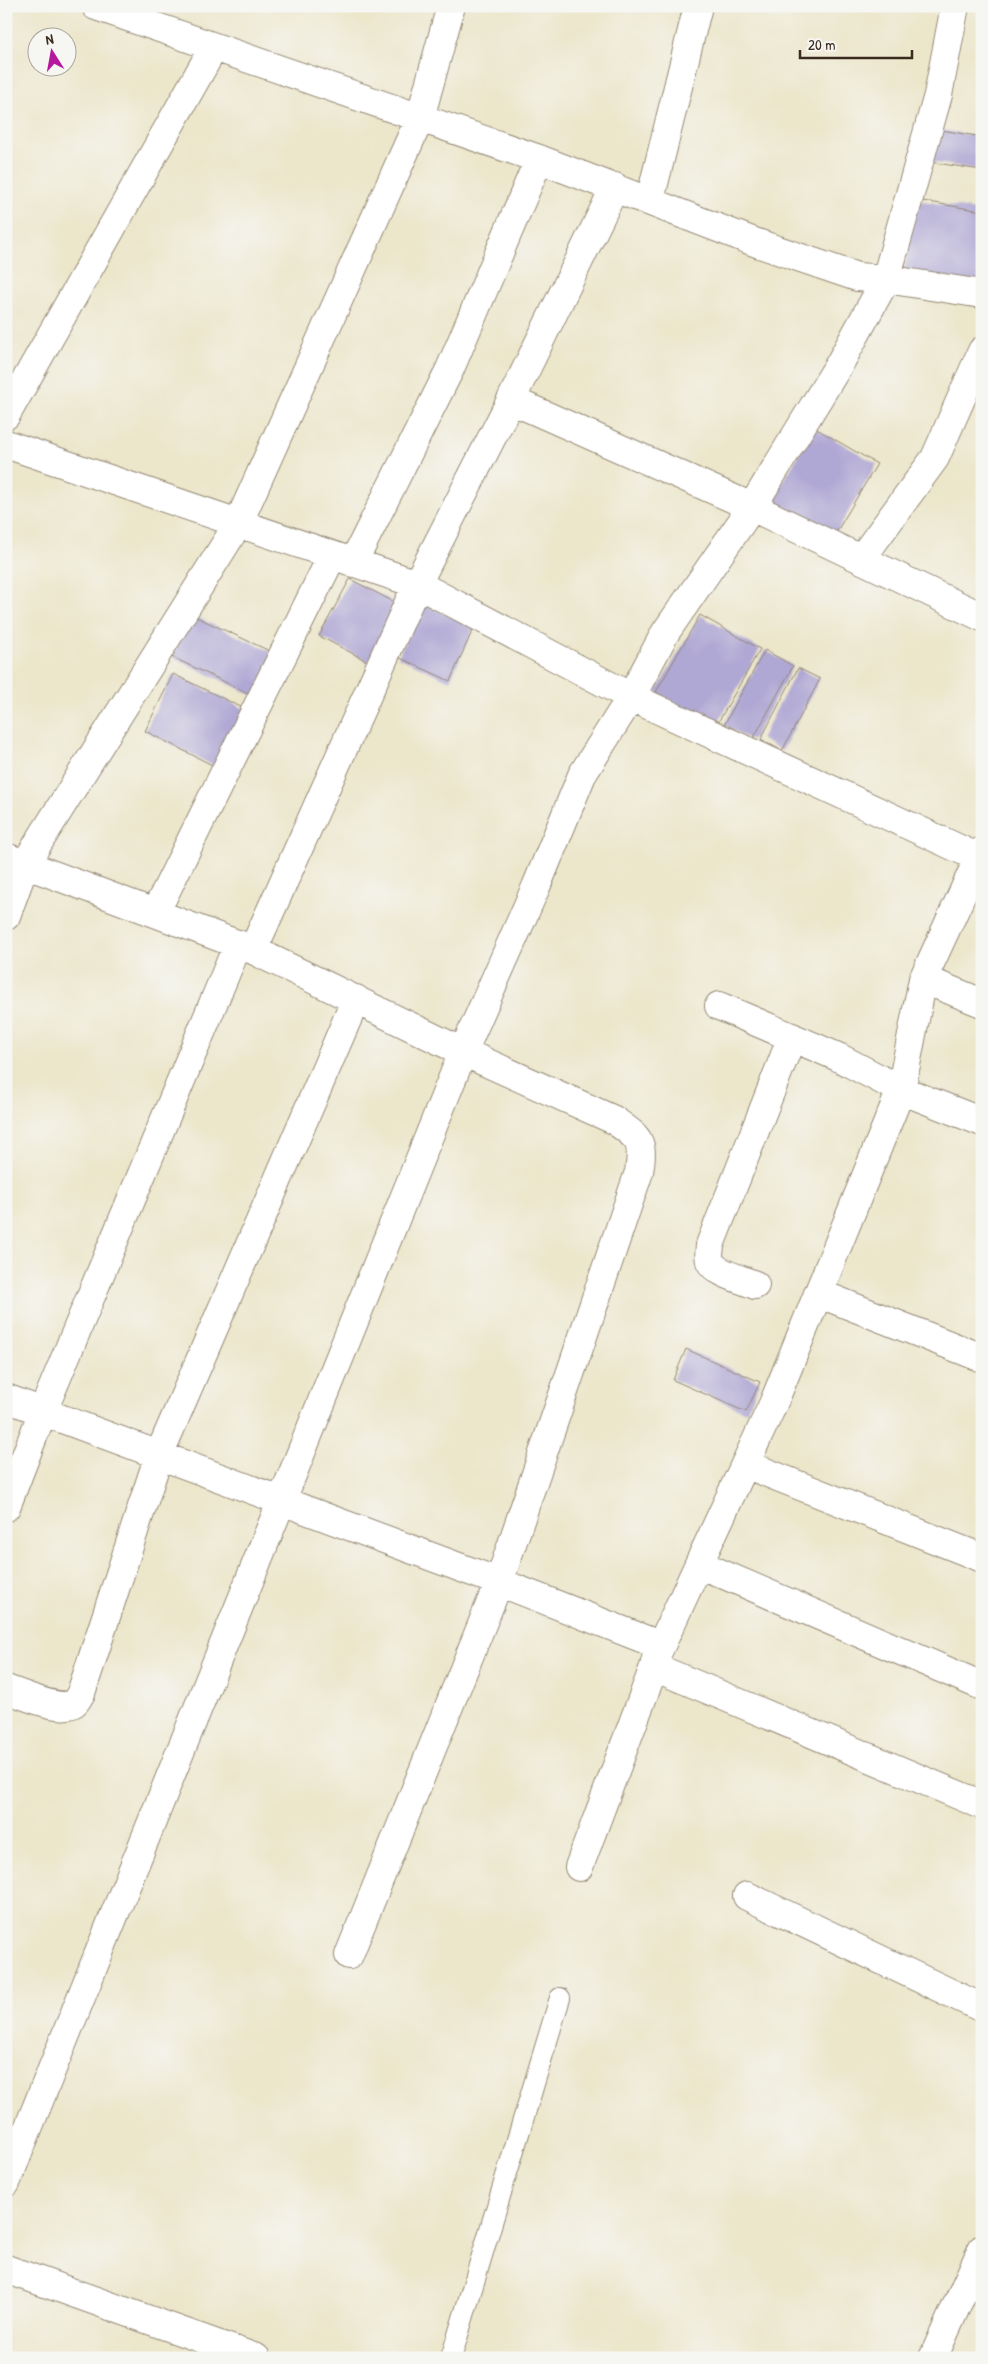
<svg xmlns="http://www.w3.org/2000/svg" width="988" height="2364" font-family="'Patrick Hand',sans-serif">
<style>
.building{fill:#b0a8d4}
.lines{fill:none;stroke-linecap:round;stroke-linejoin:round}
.service-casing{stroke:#948874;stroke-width:22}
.minor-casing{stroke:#948874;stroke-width:30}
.service{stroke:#fff;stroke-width:20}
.minor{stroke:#fff;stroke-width:28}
</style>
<rect width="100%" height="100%" fill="#f6f6f2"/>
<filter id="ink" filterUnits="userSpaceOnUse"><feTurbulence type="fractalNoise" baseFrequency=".02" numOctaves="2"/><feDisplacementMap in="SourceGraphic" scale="10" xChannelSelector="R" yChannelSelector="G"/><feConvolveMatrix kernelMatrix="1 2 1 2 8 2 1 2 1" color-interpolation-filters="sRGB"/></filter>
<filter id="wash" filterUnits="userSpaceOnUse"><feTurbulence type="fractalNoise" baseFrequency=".0096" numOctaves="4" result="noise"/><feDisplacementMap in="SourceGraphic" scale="20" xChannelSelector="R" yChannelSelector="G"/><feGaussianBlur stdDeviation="1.12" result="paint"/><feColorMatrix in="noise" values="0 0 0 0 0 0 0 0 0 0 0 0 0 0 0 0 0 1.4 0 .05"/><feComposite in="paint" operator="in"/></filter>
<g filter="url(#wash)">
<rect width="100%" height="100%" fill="#ece6cb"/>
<g id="blocks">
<path class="building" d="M936,129L982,137V170L930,162Z
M917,200L982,211V284L904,271Z
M815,428L877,464L834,536L772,500Z
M350,579L400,605L369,662L319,636Z
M423,604L474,627L450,681L398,657Z
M192,615L274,653L254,696L172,657Z
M700,615L760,649L716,726L656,692Z
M765,650L793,666L752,741L724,725Z
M798,668L820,679L782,751L761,739Z
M173,674L247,710L218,768L145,731Z
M686,1349L760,1382L746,1412L673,1380Z"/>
</g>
</g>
<g filter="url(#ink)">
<use href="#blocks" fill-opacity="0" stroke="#948874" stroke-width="1"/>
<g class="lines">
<g class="service-casing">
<path id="service" d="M451,2358L560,1998"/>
</g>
<g class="minor-casing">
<path id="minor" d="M96,6L539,159L757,243L857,277L886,279L982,294
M650,200L698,6
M511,400L615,187
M6,415L214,47
M6,444L417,584L511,400L752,507L982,617
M861,559L935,458L982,351
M353,563L450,369L539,159
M6,857L253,950L463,1052L614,1120C640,1139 644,1140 639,1172L499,1582L349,1955
M155,913L332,556
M6,916L25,864L238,524L420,118L451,6
M253,950L417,584L631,697L979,858
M923,979L982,1003
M719,1006L838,1057L901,1090L923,979L982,851
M755,1285C744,1280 715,1273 710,1261C708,1256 710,1249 710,1245L792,1037
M818,1293L982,1358
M6,1398L499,1582L654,1643L657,1654L654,1667L982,1805
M745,1464L982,1558
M6,1507L43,1411L238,944
M699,1564L982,1686
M657,1654L774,1402L901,1090L982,1122
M6,1689C21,1694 61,1712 74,1703C77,1701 79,1696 81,1693L159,1455L356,999
M579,1867L654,1667
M747,1896L982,2008
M6,2183L463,1052L536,887L582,775L631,697L665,633L752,507L840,363L886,279L938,95L955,6
M6,2269L256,2358
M933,2358L982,2249"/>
</g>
<use href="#service" class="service"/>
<use href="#minor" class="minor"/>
</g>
</g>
<rect width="988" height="2364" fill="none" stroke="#f6f6f2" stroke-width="25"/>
<g transform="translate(52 52) rotate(349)"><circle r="24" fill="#f6f6f2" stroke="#aba49d"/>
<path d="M0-4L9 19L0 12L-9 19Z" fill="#b5179e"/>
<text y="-8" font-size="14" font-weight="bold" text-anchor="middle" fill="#3b2a1e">N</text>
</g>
<path d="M800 50v8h112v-8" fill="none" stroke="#3b2a1e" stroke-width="2.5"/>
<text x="808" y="50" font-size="15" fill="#3b2a1e" stroke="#f6f6f2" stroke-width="4" paint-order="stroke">20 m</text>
</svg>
